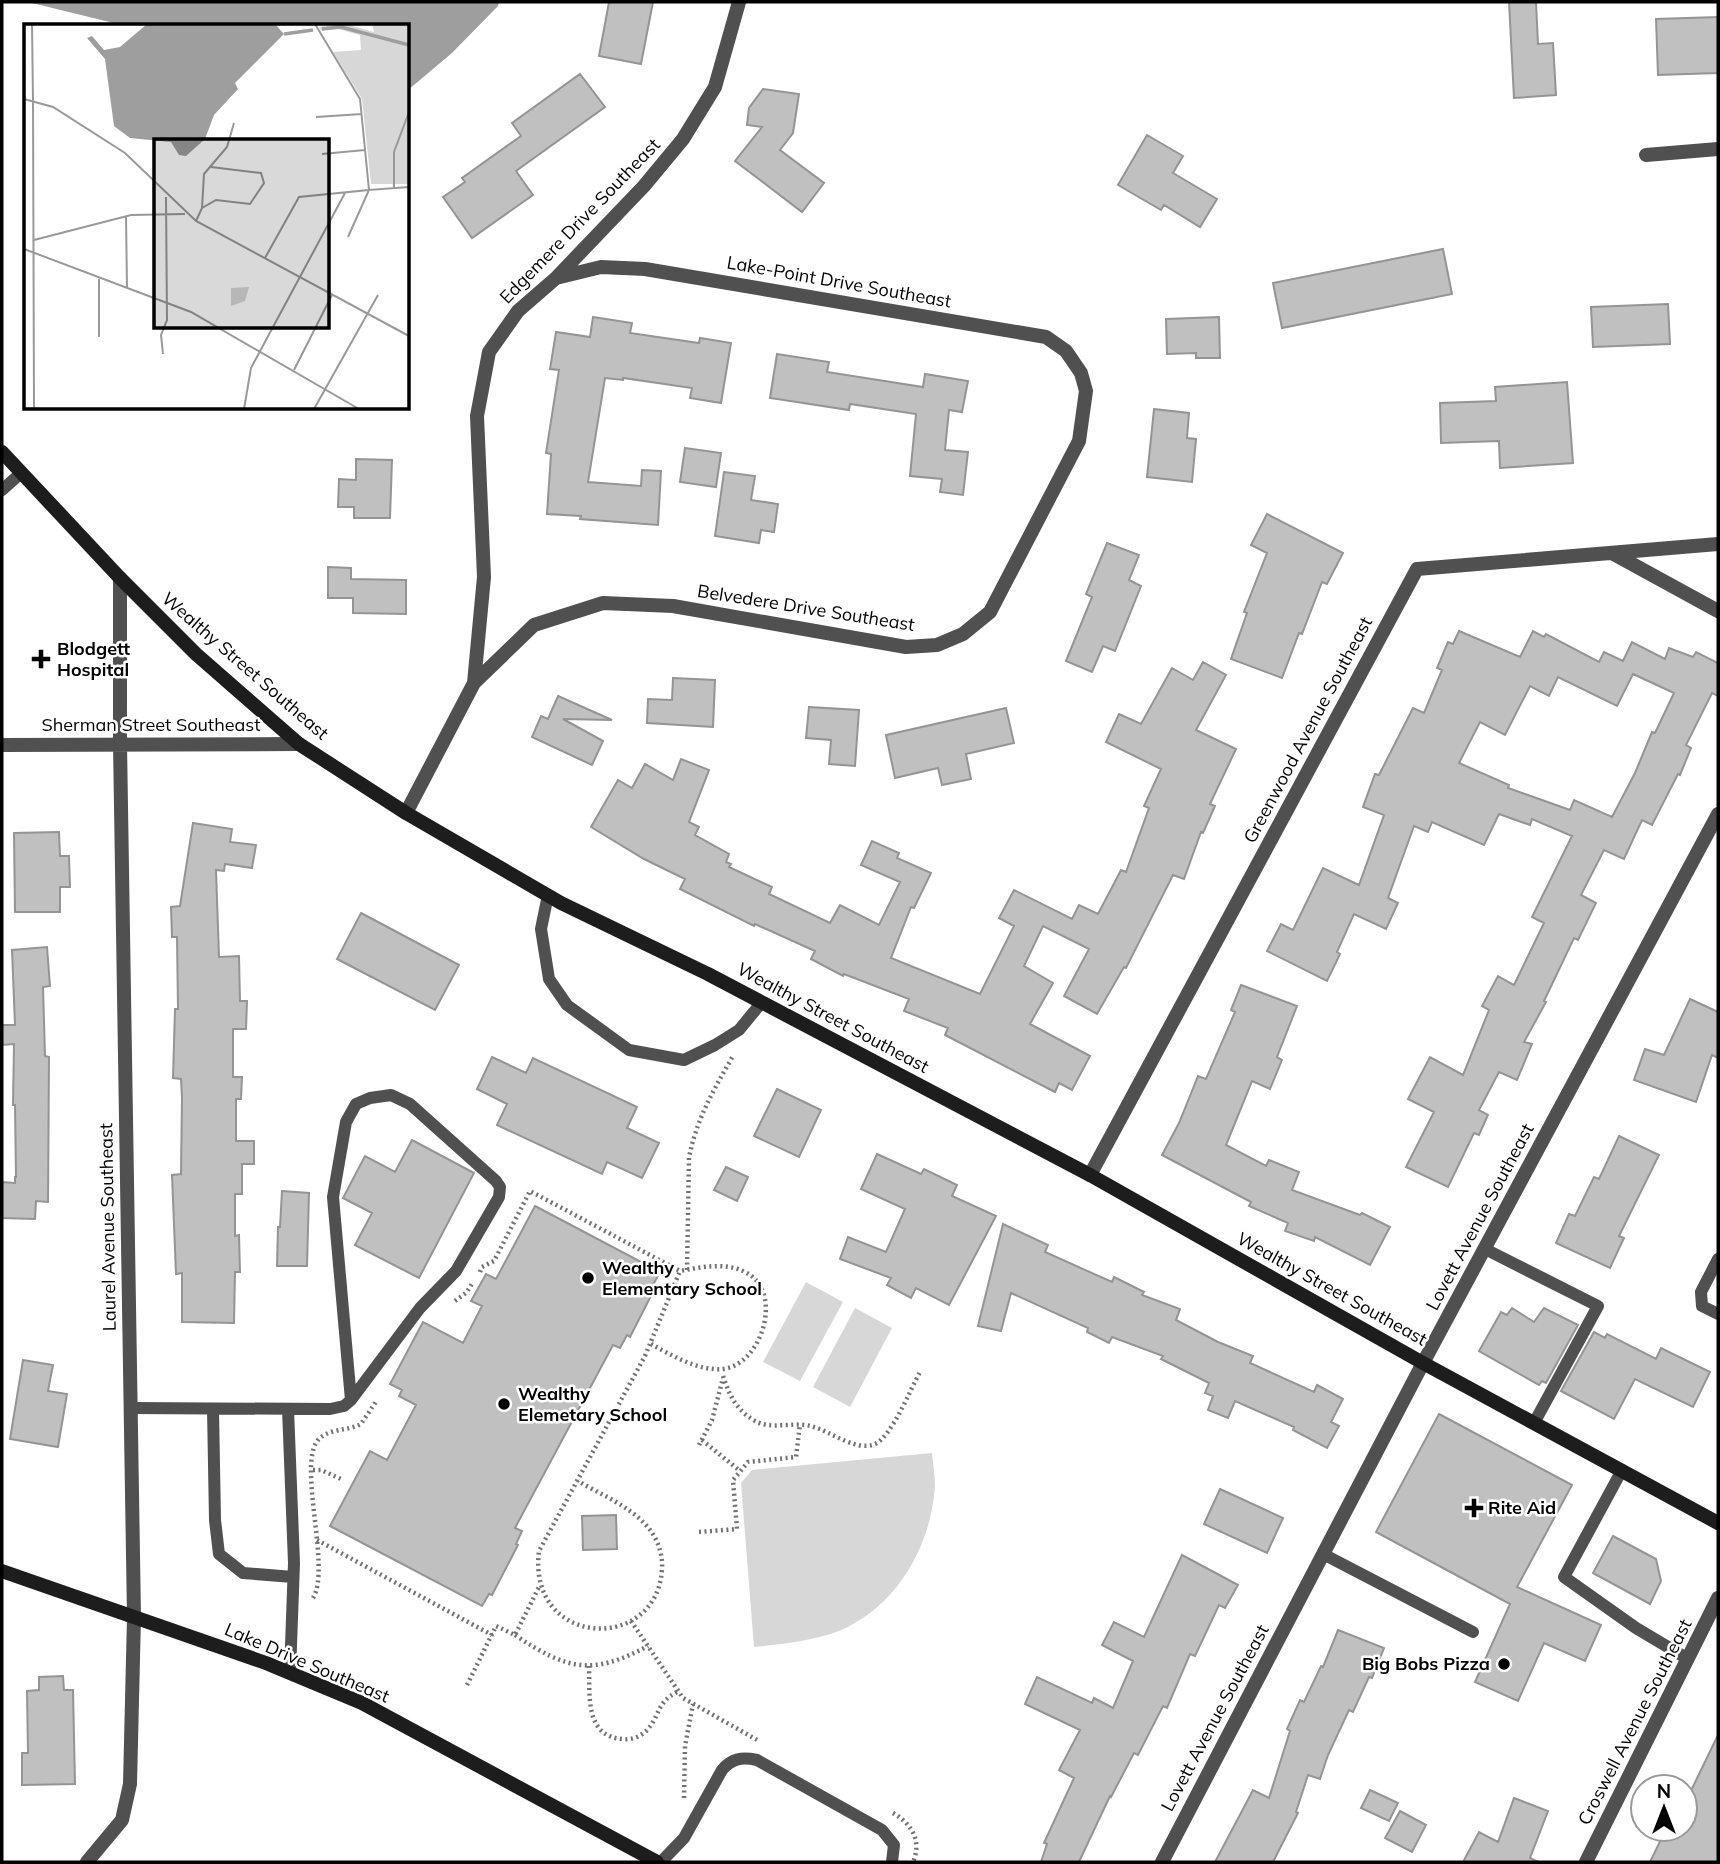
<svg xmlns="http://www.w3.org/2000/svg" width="1720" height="1864" font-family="Mulish,sans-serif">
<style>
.green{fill:#d7d7d7}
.water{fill:#9e9e9e}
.building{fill:#c0c0c0;stroke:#949494;stroke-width:2;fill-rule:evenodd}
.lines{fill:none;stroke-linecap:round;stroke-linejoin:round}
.path{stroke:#727272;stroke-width:4.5;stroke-dasharray:2 3.5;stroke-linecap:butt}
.service{stroke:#505050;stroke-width:12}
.minor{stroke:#505050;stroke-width:14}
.secondary{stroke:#1d1d1d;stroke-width:14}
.poi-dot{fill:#000;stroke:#fff;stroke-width:2.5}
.labels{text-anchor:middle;stroke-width:5;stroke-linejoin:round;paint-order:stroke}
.street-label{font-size:18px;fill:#000;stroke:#fff}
.poi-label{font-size:18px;font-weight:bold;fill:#000;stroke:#fff;text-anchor:start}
.inset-river{fill:none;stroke:#9e9e9e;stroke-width:3.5}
.inset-road{fill:none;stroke:#999;stroke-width:2}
.view{fill:#000;fill-opacity:0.15;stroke:#000;stroke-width:3.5}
.inset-edge{fill:none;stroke:#000;stroke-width:3.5}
</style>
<rect width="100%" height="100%" fill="#fff"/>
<path class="green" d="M806,1282L843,1302L800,1381L763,1362Z
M855,1308L892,1328L850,1407L813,1387Z
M932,1453C933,1464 935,1475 935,1486C931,1546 897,1607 839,1631C812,1641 783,1644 754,1647L741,1483L752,1470Z"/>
<path class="water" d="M28,2H499L498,6L452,53L408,90V26H126Z"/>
<path class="building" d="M609,2H653L641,64L599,56Z
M1509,2H1536L1538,44L1553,43L1556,95L1514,98Z
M1718,17V73L1658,75L1656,19Z
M580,74L605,107L516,171L533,195L472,238L443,197L465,182L462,178L521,136L512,123Z
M763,89L799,94L793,133L780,150L824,183L802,212L735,161L762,127L747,125L749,108Z
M1147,135L1183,156L1173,173L1217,199L1200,227L1164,205L1161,210L1118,185Z
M1443,249L1452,294L1282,328L1273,283Z
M1668,304L1670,344L1593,347L1591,307Z
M593,317L632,323L630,333L699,343L700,338L731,343L721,403L690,398L692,388L623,378V380L605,378L588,482L641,486L642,470L661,471L658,525L580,519L581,516L547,514L551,454L546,453L559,370L550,369L556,332L590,337Z
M1219,317L1220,358H1196V353L1167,354L1166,319Z
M777,354L829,362L827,372L923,387L925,374L968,381L962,412L949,410L945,450L968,452L963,495L940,492L942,479L910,476L916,414L850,404L849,410L770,398Z
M1567,382L1573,463L1500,468L1499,441L1441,443L1440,403L1496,401L1495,387Z
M1154,409L1189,413L1187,438L1196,439L1192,482L1147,477Z
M685,448L721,453L716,487L680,482Z
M356,459L392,460L390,518H354V507H338L339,479L356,480Z
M724,472L755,476L751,500L778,504L774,532L761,530L759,543L715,536Z
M1267,514L1343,553L1327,584L1322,582L1302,634L1299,633L1282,678L1231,659L1247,613L1244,612L1267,553L1251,545Z
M1107,543L1139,555L1129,580L1141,586L1115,651L1103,646L1092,672L1066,661L1092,597L1086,594Z
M328,567L351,568V579L406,580V614L353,613V598H328Z
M1459,631L1520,657L1533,631L1544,637L1546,634L1599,662L1604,652L1623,661L1632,642L1665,659L1669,648L1693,657L1696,652L1718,663V696L1712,693L1686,745L1691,748L1680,775L1678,774L1652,825L1642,820L1624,859L1604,850L1581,895L1596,903L1578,940L1574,938L1544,1001L1546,1002L1524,1042L1532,1044L1517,1080L1499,1072L1479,1110L1488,1115L1479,1135L1474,1133L1448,1187L1406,1167L1434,1112L1408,1099L1430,1057L1463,1075L1489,1010L1482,1006L1498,976L1514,985L1544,923L1532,917L1572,836L1532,819L1530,825L1499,814L1484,845L1432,822L1428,832L1414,826L1388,898L1398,903L1386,929L1354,914L1337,952L1340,954L1327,981L1267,951L1281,924L1293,930L1323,868L1359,885L1384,815L1363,807L1375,774L1379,775L1413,708L1424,713L1442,670L1437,668L1448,642L1453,644ZM1633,674L1674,693L1655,733L1652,732L1635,773L1612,817L1574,800L1570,810L1508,788L1509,785L1459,763L1480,722L1505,735L1530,686L1549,696L1558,677L1617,706Z
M1203,662L1226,675L1196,730L1236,749L1210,804L1215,806L1203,833L1201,832L1184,879L1173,875L1126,968L1124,967L1097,1014L1064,996L1089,949L1043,926L1024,966L1053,983L1030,1024L1090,1056L1072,1090L1059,1083L1055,1092L945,1035L948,1028L904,1011L909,999L844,974L843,976L811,959L815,951L755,924L754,926L680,889L685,879L644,859L591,827L618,780L632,788L645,764L673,780L681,759L709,770L689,822L699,827L695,835L729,854L726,862L731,864L729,867L772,887L769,894L830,923L840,905L879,925L900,882L861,865L872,841L899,853L897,858L931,873L914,908L911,907L891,958L980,994L1014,926L999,918L1014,890L1072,919L1079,905L1098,914L1121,870L1126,872L1149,808L1144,806L1161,769L1106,742L1119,714L1141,724L1172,668L1193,680Z
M673,678L715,680L713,727L647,723L648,699L672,700Z
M558,696L612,720L563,719L603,741L592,765L532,737L541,716L548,719Z
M809,707L859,710L855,766L829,764L831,740L806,738Z
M1006,708L1014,743L966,754L971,779L942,785L938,768L895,778L886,735Z
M193,823L232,829L230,842L256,845L252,868L225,864L224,871L216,870L219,957L239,956L240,1001H247L246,1029H233V1077H242L241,1099H236V1141H254V1164H242V1194H235V1236L239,1235L240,1272H235L234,1323L182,1322V1273L176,1274L172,1175L181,1174L182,1098L181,1079L173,1078L175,1009H178L177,937H172L171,907L180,906Z
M59,832L60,856H69L70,887H60V912H15L14,833Z
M361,913L459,965L435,1010L337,959Z
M47,947L50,986L43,987L45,1056L49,1057L48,1202L36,1201L35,1219L2,1218V1182L15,1183V1177H16L15,1105H13L14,1044L2,1045V1025H15L12,950Z
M1241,985L1297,1006L1277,1057L1282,1060L1270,1089L1252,1081L1226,1145L1266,1166L1269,1160L1299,1172L1292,1190L1360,1215L1362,1213L1390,1227L1370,1265L1315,1237L1314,1241L1285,1231L1288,1223L1249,1206L1251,1202L1162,1155L1179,1123L1198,1076L1206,1079L1235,1012L1231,1010Z
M1690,999L1718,1012V1058L1712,1055L1696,1102L1634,1080L1645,1049L1664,1055Z
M492,1057L526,1073L533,1058L637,1107L627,1128L659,1143L642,1178L607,1162L602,1174L497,1125L507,1104L477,1089Z
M777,1089L821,1110L799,1157L754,1136Z
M1619,1136L1659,1155L1619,1236L1624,1238L1610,1268L1556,1243L1569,1214L1575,1216L1594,1177L1599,1179Z
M412,1140L474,1173L419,1278L355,1245L372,1213L343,1198L365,1156L395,1172Z
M877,1154L921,1174L924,1169L957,1185L952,1196L996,1216L949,1305L916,1288L911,1298L887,1285L891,1278L840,1259L848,1237L886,1252L905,1209L861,1189Z
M726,1167L748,1177L737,1201L714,1190Z
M282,1191L309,1193L307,1266H277L278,1227H280Z
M535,1206L660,1272L653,1285L656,1286L630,1337L627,1335L620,1348L613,1345L515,1528L522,1531L516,1544L518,1545L492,1595L489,1594L482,1606L330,1526L370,1451L387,1460L416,1405L399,1396L402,1390L390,1384L423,1322L463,1343L482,1306L471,1301L486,1274L496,1279Z
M1003,1224L1048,1245L1045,1252L1112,1282L1114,1277L1144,1292L1142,1295L1180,1309L1176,1320L1218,1342L1253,1356L1250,1363L1314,1392L1317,1385L1343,1399L1331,1422L1339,1426L1327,1448L1293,1430L1294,1427L1235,1401L1228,1418L1208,1410L1213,1396L1205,1393L1209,1383L1161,1359L1163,1356L1112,1337L1109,1343L1087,1332L1088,1328L1011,1293L1001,1331L978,1326Z
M1512,1308L1534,1322L1544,1308L1578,1325L1546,1383L1542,1381L1539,1385L1479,1351L1501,1312L1507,1315Z
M1594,1332L1605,1338L1607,1334L1656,1359L1661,1348L1710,1372L1693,1407L1635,1379L1614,1419L1561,1391Z
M23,1360L53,1365L48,1391L67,1394L58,1447L10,1439Z
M1439,1414L1572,1485L1517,1587L1601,1625L1585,1661L1544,1643L1518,1701L1475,1682L1510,1604L1376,1532Z
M1220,1489L1283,1518L1267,1553L1204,1524Z
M616,1515L617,1549L583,1550L582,1516Z
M1613,1536L1656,1559L1661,1581L1650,1604L1593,1573Z
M1182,1555L1238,1585L1225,1608L1219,1605L1195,1656L1190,1654L1167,1708L1163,1706L1138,1755L1134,1753L1111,1797L1110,1796L1079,1862H1041L1047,1844L1044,1843L1074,1778L1059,1770L1080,1730L1025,1704L1037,1677L1092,1703L1094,1698L1113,1708L1133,1661L1102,1645L1114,1622L1144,1637Z
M1338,1630L1384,1648L1372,1678L1369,1677L1353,1712L1349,1710L1328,1755L1320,1779L1308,1775L1296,1812L1298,1813L1273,1862H1215L1253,1790L1269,1798L1290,1731L1287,1729L1300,1700L1304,1702L1321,1666L1323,1667Z
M63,1676L64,1690H73L75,1784L22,1785V1753H28L27,1691L39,1690V1677Z
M1718,1735V1862H1650L1666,1829H1685V1803Z
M1370,1790L1398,1803L1389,1821L1361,1808Z
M1514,1798L1548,1811L1530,1858L1538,1862H1463L1479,1832L1498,1842Z
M1400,1811L1426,1825L1412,1852L1385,1838Z"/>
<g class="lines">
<path class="path" d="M687,1270L689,1158C696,1120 714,1089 733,1056
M480,1272L482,1267L494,1261L530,1191L680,1271L645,1356L539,1551C527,1648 657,1654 662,1569C663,1553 657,1537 646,1525C629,1506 600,1494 578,1481
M455,1301L467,1292L473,1282
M651,1344C671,1355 698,1371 722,1369C762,1366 785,1291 745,1272C725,1262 701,1267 680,1271
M723,1376C729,1394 735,1408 752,1419C770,1432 794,1420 814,1427C831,1432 857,1452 875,1444C892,1436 910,1390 920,1372
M702,1440L740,1471
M699,1445L712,1420L723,1378
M313,1470H321L341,1479
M699,1532L737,1529L733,1480L748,1462L796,1457L800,1424
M317,1540L492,1635
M313,1598C332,1567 295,1459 320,1438C332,1428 348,1431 361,1424L377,1400
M631,1621L683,1698L759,1741
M515,1635C567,1670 592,1676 648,1646
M589,1666C590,1694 584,1738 624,1739C632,1740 642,1736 648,1729C660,1715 657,1702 677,1692
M467,1685L496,1626L515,1635L540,1585
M684,1798L685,1746L693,1704
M893,1813C912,1824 922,1841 913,1862"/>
<path class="service" d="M2,490L21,473
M548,895L541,929L549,979L567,1005L629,1050L684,1060L715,1045L739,1030L762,1002
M1485,1249L1598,1306L1534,1423
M1718,1259L1701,1292L1702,1306L1718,1314
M130,1408L330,1409L344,1406L351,1400L420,1308L456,1271L499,1197L500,1187L496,1181L410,1104L391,1095L370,1098L356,1104L346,1122L333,1197L351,1400
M213,1409L215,1520L219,1554L243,1573L293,1577
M288,1409L294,1563L290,1673
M1622,1470L1564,1577L1636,1628L1688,1659
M1323,1554L1473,1632
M661,1862L684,1838L722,1770C732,1758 742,1757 757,1760L882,1830L894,1845L892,1862"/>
<path class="minor" d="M1646,155L1718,149
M1612,553L1718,611
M474,683L484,577L477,416L489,352L518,311L556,278L644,186L683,139L715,87L739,2
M2,745L299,744
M406,813L474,683L534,625L603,603L673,606L906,647L937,645L963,634L990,612L1079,441L1086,391L1081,373L1066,351L1046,337L645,269L601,267L556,278
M1090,1175L1417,569L1718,544
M87,1862L122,1820L130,1784L134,1617L120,744V578
M1162,1862L1423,1363L1718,814
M1586,1862L1718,1598"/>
<path class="secondary" d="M2,452L120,578L196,654L299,744L406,813L561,903L708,974L1090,1175L1423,1363L1718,1523
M2,1571L266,1663L362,1703L657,1862"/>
</g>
<g class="poi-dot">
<path d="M37.5 648.5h7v7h7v7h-7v7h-7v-7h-7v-7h7z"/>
<circle cx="588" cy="1278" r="7"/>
<circle cx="504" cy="1404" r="7"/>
<path d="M1470.5 1497.5h7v7h7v7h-7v7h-7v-7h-7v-7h7z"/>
<circle cx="1504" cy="1664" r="7"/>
</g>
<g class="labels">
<g class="street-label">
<text transform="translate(580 221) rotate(-46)" y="6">Edgemere Drive Southeast</text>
<text transform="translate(839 282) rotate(10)" y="6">Lake-Point Drive Southeast</text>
<text transform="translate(806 608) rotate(9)" y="6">Belvedere Drive Southeast</text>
<text transform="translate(245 666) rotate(41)" y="6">Wealthy Street Southeast</text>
<text x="151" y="731">Sherman Street Southeast</text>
<text transform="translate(1308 730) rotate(-62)" y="6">Greenwood Avenue Southeast</text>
<text transform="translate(833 1018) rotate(28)" y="6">Wealthy Street Southeast</text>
<text transform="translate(1480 1217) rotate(-62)" y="6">Lovett Avenue Southeast</text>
<text transform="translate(108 1227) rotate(-91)" y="6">Laurel Avenue Southeast</text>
<text transform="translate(1332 1289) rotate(29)" y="6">Wealthy Street Southeast</text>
<text transform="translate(307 1663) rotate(23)" y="6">Lake Drive Southeast</text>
<text transform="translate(1215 1718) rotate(-62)" y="6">Lovett Avenue Southeast</text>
<text transform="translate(1635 1722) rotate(-63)" y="6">Croswell Avenue Southeast</text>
</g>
<g class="poi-label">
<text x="57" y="655">Blodgett<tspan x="57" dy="21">Hospital</tspan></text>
<text x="602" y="1274">Wealthy<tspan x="602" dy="21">Elementary School</tspan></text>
<text x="518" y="1400">Wealthy<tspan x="518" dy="21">Elemetary School</tspan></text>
<text x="1488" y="1514">Rite Aid</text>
<text x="1490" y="1670" text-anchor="end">Big Bobs Pizza</text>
</g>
</g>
<g transform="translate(24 24)">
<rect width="385" height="385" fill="#fff"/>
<path d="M321,0L350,8L348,0H385V160H347L338,75L309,28L337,26L336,11L310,4L297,7L295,3ZM225,263L221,277L207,282V264Z" fill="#d7d7d7"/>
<path d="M123,0H251L260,10L211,59L214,65L190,91L181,115L162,132L155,131L147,118L106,114L90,102L81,35L63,14L68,12L80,26L96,23Z" fill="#9e9e9e"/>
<path class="inset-river" d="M298,5L317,3L385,21M260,10L289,6"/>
<path class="inset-road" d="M8,0L9,76M291,0L336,75L345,166L385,163M0,75L29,83L101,129L172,197L385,312M9,76L10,385M292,93L338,90M298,130L341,126M370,164V128L385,88M178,184L192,176L226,180L240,159L237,149L187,143M102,192L103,264M172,197L178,184L180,150L203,123L210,99M10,216L107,191L161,190M0,225L167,288L335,385M241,234L275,173L345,166L324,213M75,313V255M139,330L137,311L143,296L142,173M270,346L308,271M220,385L227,344L321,169M290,385L354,271"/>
<path class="view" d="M130,115H305V304H130Z"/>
<rect width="385" height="385" class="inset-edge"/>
</g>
<rect width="1720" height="1864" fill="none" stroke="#000000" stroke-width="7"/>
<g transform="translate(1664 1808)"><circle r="33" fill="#ffffff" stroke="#999999" stroke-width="2"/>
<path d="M0-5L12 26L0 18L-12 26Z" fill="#000000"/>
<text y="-10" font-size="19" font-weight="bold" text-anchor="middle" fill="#000000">N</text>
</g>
</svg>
